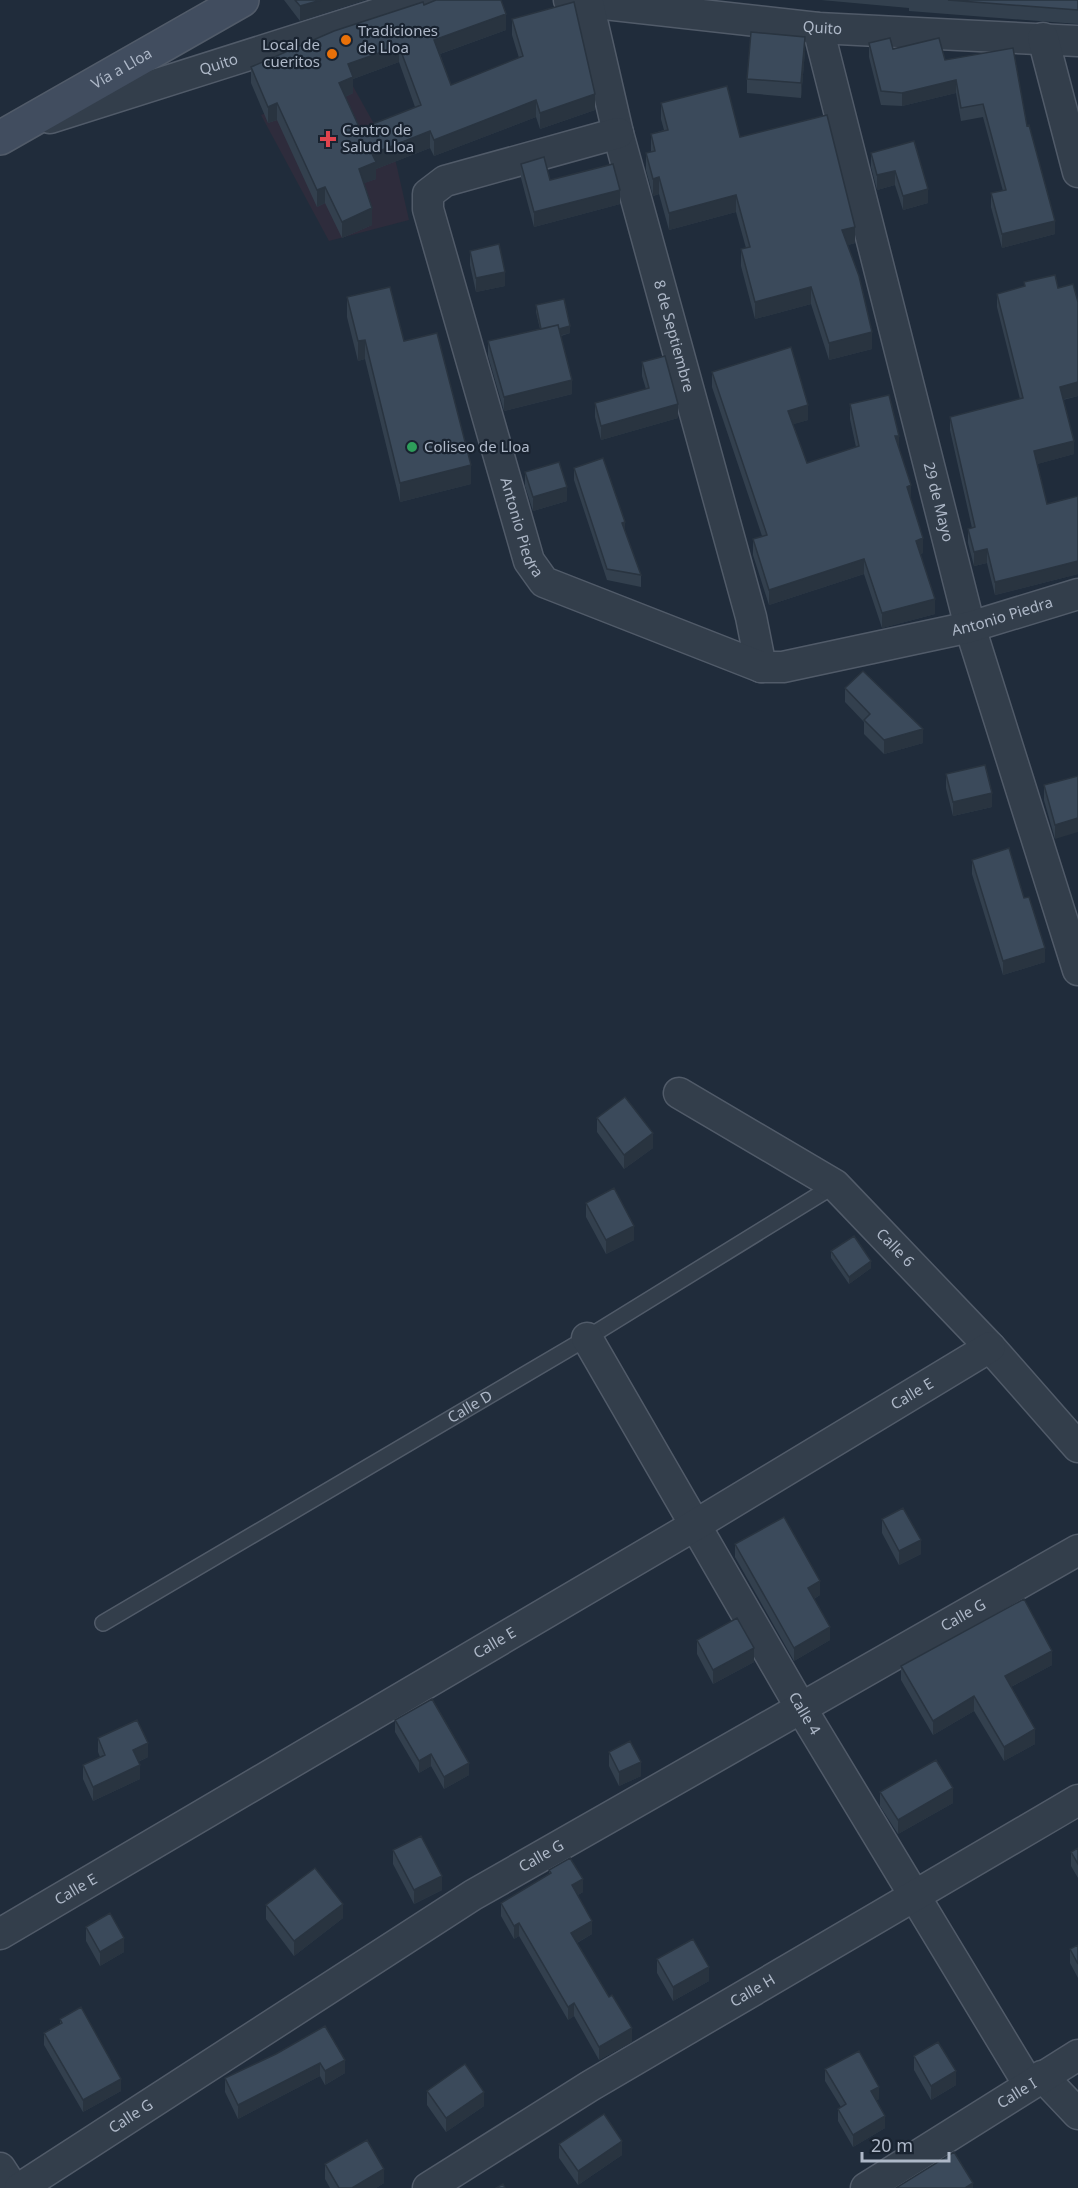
<svg xmlns="http://www.w3.org/2000/svg" width="1078" height="2188" font-family="'Noto Sans',sans-serif">
<style>
.medical{fill:#2e2c3c}
.lines{fill:none;stroke-linecap:round;stroke-linejoin:round}
.lane-casing{stroke:#515b69;stroke-width:18}
.street-casing{stroke:#515b69;stroke-width:33}
.secondary-casing{stroke:#515b69;stroke-width:36}
.lane{stroke:#333e4b;stroke-width:15}
.street{stroke:#333e4b;stroke-width:30}
.secondary{stroke:#414d5f;stroke-width:33}
.wall{fill:#33404e;fill-rule:evenodd}
.shaded-wall{fill:#293440}
.building{fill:#3b4a5b;stroke:#293440;stroke-width:1.5;fill-rule:evenodd}
.food-dot{fill:#e8710a;stroke:#192330;stroke-width:2}
.health-dot{fill:#e0444e;stroke:#192330;stroke-width:2}
.leisure-dot{fill:#2e9e5b;stroke:#192330;stroke-width:2}
.labels{text-anchor:middle;stroke-width:4.5;stroke-linejoin:round;paint-order:stroke}
.street-label{font-size:15px;fill:#aeb8c8;stroke:#192330}
.poi-label{font-size:15px;fill:#aeb8c8;stroke:#192330;text-anchor:start}
</style>
<rect width="100%" height="100%" fill="#202c3b"/>
<path class="medical" d="M350,81L396,163L409,220L329,241L261,115Z"/>
<g class="lines">
<g class="lane-casing">
<g id="lane">
<path id="s1" d="M103,1623L587,1338L835,1185"/>
</g>
</g>
<g class="street-casing">
<g id="street">
<path id="s2" d="M569,0L818,28L1078,41"/>
<path id="s3" d="M588,3L618,133L751,617L761,667"/>
<path id="s4" d="M818,28L970,627L1078,970"/>
<path d="M1043,38L1078,172"/>
<path id="s5" d="M50,118L422,0"/>
<path id="s6" d="M618,133L445,181L428,194V209L529,561L544,582L761,667H783L970,627L1078,594"/>
<path id="s7" d="M679,1093L835,1185L990,1347L1078,1447"/>
<path id="s8" d="M587,1338L801,1708L1029,2085"/>
<path id="s9" d="M0,1934L697,1524L990,1347"/>
<path d="M1042,2076L1078,2114"/>
<path d="M0,2168L13,2188"/>
<path id="s10" d="M20,2188L473,1895L1078,1550"/>
<path id="s11" d="M428,2188L590,2086L1078,1800"/>
<path id="s12" d="M866,2188L1078,2055"/>
</g>
</g>
<g class="secondary-casing">
<g id="secondary">
<path id="s13" d="M0,138L242,0"/>
</g>
</g>
<use href="#lane" class="lane"/>
<use href="#street" class="street"/>
<use href="#secondary" class="secondary"/>
</g>
<path class="wall" d="M284,0H365L300,21Z
M821,0H1078V24L909,11V8Z
M424,5L506,30L440,54L451,85L519,58L512,35V19L595,110L540,129L536,117L434,156L430,148L376,169V179L364,183L372,225L342,238L325,203L317,207L277,120L268,123L251,83V67ZM399,62L415,107L360,129L345,97L353,93V79Z
M869,43L945,60L1027,126L1055,234L1002,248L991,207V193L1003,191L983,117L961,121L956,93L902,106L881,105L869,57Z
M805,51L801,98L747,93V79Z
M661,103L740,137L855,243L848,245L872,349L829,360L811,304L755,319L741,266V249L746,248L736,212L669,230L659,194L653,196L646,170V153L651,152V134L664,130L661,119Z
M914,141L928,203L903,210L895,185L877,190L871,167V153Z
M521,164L550,180L620,204L534,227L521,178Z
M470,251L505,286L476,292L470,265Z
M1024,282L1058,288L1078,302V396L1063,400L1074,454L1037,464L1047,504L1078,496V574L995,595L987,563L974,566L968,543V529L972,528L950,430V417L1020,399L997,307V294L1024,287Z
M347,297L404,341L471,484L400,502L365,359L358,361L347,317Z
M536,305L570,333L561,336L572,394L504,411L488,356V341L540,329L536,312Z
M642,362L678,418L601,440L595,417V403L646,389L642,376Z
M712,372L808,420L793,424L807,463L856,447L850,419V404L899,449L923,553L920,554L935,614L882,628L864,574L769,605L753,555V539L762,536L712,387Z
M574,468L625,533L641,575V587L607,580L574,480Z
M525,472L567,501L533,511L525,486Z
M845,688L923,743L884,754L864,734V722L845,702Z
M946,774L992,807L953,816L946,788Z
M1078,776L1055,839L1044,800V785Z
M972,860L1045,962L1003,975L972,874Z
M597,1118L653,1148L624,1169L597,1132Z
M586,1203L634,1240L606,1254L586,1217Z
M831,1251L871,1268L849,1284L831,1258Z
M882,1519L921,1554L899,1565L882,1533Z
M735,1544L820,1595L814,1599L830,1640L794,1661L735,1557Z
M697,1640L754,1662L713,1684L697,1654Z
M1052,1665L1011,1687L1035,1744L1004,1761L974,1711L933,1735L901,1680V1666Z
M395,1720L469,1775L444,1789L431,1766L419,1773L395,1732Z
M98,1738L148,1757L138,1762L140,1779L93,1801L83,1779V1765L100,1757L98,1752Z
M609,1752L641,1776L619,1786L609,1766Z
M880,1792L953,1803L898,1834L880,1806Z
M1078,1848V1878L1071,1866V1852Z
M393,1850L442,1890L414,1904L393,1864Z
M549,1870L583,1892L578,1895L592,1934L577,1943L632,2042L599,2060L574,2016L568,2020L519,1936L514,1939L501,1916V1903L549,1874Z
M266,1905L343,1918L294,1956L266,1919Z
M86,1927L124,1952L100,1966L86,1941Z
M1078,1945V1978L1070,1963V1949Z
M657,1959L709,1981L673,2001L657,1973Z
M60,2019L121,2091L83,2112L44,2045V2033L60,2024Z
M325,2026L345,2073L325,2085L320,2076L238,2119L225,2092V2078L276,2054Z
M914,2056L956,2085L931,2100L914,2070Z
M825,2069L879,2099L876,2100L885,2128L853,2147L838,2121V2109L841,2107L825,2081Z
M427,2091L484,2106L446,2132L427,2105Z
M559,2144L622,2155L578,2185L559,2158Z
M325,2164L384,2183L376,2188H330L325,2179Z"/>
<path class="shaded-wall" d="M321,0H365L300,21V6Z
M506,14V30L434,56V40Z
M805,37V51L801,98V83Z
M399,46V62L353,79V93L339,100V83L348,64Z
M956,80V93L902,106V93Z
M595,94V110L540,129V113Z
M536,100V117L434,156V140Z
M277,103V120L268,123V107Z
M430,131V148L376,169V179L359,185V169L372,154Z
M895,171V185L877,190V175Z
M659,177V194L653,196V179Z
M325,187V203L317,207V190Z
M928,189V203L903,210V196Z
M620,190V204L534,227V212Z
M736,195V212L669,230V213Z
M372,208V225L342,238V222Z
M1055,221V234L1002,248V234Z
M855,227V243L842,247V230Z
M505,272V286L476,292V278Z
M811,287V304L755,319V302Z
M570,326V333L542,340V333Z
M872,332V349L829,360V343Z
M365,340V359L358,361V341Z
M572,380V394L504,411V397Z
M1078,382V396L1060,400V387Z
M678,404V418L601,440V426Z
M808,405V420L788,426V411Z
M895,436H899V451Z
M1074,441V454L1034,465V451Z
M471,465V484L400,502V483Z
M911,485V501L907,487Z
M567,487V501L533,511V497Z
M625,522V534L622,523Z
M923,538V553L916,556V541Z
M987,549V563L974,566V552Z
M864,559V574L769,605V590Z
M1078,561V574L995,595V582Z
M935,599V614L882,628V613Z
M923,729V743L884,754V740Z
M992,793V807L953,816V802Z
M1078,818V832L1055,839V825Z
M1045,948V962L1003,975V961Z
M653,1133V1148L624,1169V1155Z
M634,1226V1240L606,1254V1240Z
M871,1261V1268L849,1284V1277Z
M921,1540V1554L899,1565V1551Z
M820,1581V1595L808,1602V1588Z
M830,1627V1640L794,1661V1648Z
M754,1648V1662L713,1684V1670Z
M1052,1651V1665L1005,1690V1676Z
M974,1696V1711L933,1735V1721Z
M1035,1729V1744L1004,1761V1747Z
M148,1743V1757L133,1764V1750Z
M431,1754V1766L419,1773V1761Z
M641,1762V1776L619,1786V1772Z
M469,1763V1775L444,1789V1777Z
M140,1765V1779L93,1801V1787Z
M953,1788V1803L898,1834V1820Z
M442,1876V1890L414,1904V1890Z
M583,1879V1892L572,1898V1885Z
M343,1904V1918L294,1956V1941Z
M592,1921V1934L571,1946V1933Z
M519,1923V1936L514,1939V1926Z
M124,1938V1952L100,1966V1952Z
M709,1967V1981L673,2001V1987Z
M574,2003V2016L568,2020V2007Z
M632,2028V2042L599,2060V2047Z
M345,2060V2073L325,2085V2071Z
M320,2063V2076L238,2119V2105Z
M956,2071V2085L931,2100V2086Z
M121,2079V2091L83,2112V2100Z
M879,2087V2099L871,2103V2091Z
M484,2092V2106L446,2132V2118Z
M885,2116V2128L853,2147V2135Z
M622,2141V2155L578,2185V2171Z
M384,2169V2183L376,2188H352Z
M973,2183V2188H965Z"/>
<path class="building" d="M295,0H321L300,6Z
M436,0H501L506,14L434,40L451,85L523,56L512,19L574,2L595,94L540,113L536,100L434,140L430,131L372,154L376,162L359,169L372,208L342,222L325,187L317,190L277,103L268,107L251,67L334,31L423,2L424,5ZM399,46L421,105L360,129L339,83L353,77L348,64Z
M948,0H1078V10Z
M751,32L805,37L801,83L747,79Z
M890,38L893,49L939,38L945,60L1013,48L1027,126L1029,125L1055,221L1002,234L991,193L1006,190L983,104L961,108L956,80L902,93L881,91L869,43Z
M727,86L740,137L827,115L855,227L842,230L859,276L872,332L829,343L811,287L755,302L741,249L750,247L736,195L669,213L659,177L653,179L646,153L655,151L651,134L668,130L661,103Z
M914,141L928,189L903,196L895,171L877,175L871,153Z
M544,157L550,180L613,164L620,190L534,212L521,164Z
M499,244L505,272L476,278L470,251Z
M1055,275L1058,288L1073,284L1078,302V382L1060,387L1074,441L1034,451L1047,504L1078,496V561L995,582L987,549L974,552L968,529L975,527L950,417L1023,398L997,294L1025,286L1024,282Z
M390,287L404,341L437,333L471,465L400,483L365,340L358,341L347,297Z
M564,299L570,326L559,329L558,325L541,329L536,305Z
M558,325L572,380L504,397L488,341Z
M791,347L808,405L788,411L807,463L859,446L850,404L889,395L899,436H895L911,485L907,487L923,538L916,541L935,599L882,613L864,559L769,590L753,539L767,535L712,372Z
M665,356L678,404L601,426L595,403L649,388L642,362Z
M603,458L625,522L622,523L641,575L607,569L574,468Z
M559,462L567,487L533,497L525,472Z
M863,671L923,729L884,740L864,720L870,714L845,688Z
M985,765L992,793L953,802L946,774Z
M1078,776V818L1055,825L1044,785Z
M1009,848L1024,898L1029,897L1045,948L1003,961L972,860Z
M625,1097L653,1133L624,1155L597,1118Z
M614,1188L634,1226L606,1240L586,1203Z
M854,1236L871,1261L849,1277L831,1251Z
M903,1508L921,1540L899,1551L882,1519Z
M784,1517L820,1581L808,1588L830,1627L794,1648L735,1544Z
M1024,1599L1052,1651L1005,1676L1035,1729L1004,1747L974,1696L933,1721L901,1666Z
M737,1618L754,1648L713,1670L697,1640Z
M432,1699L469,1763L444,1777L431,1754L419,1761L395,1720Z
M137,1720L148,1743L133,1750L140,1765L93,1787L83,1765L105,1755L98,1738Z
M630,1741L641,1762L619,1772L609,1752Z
M936,1760L953,1788L898,1820L880,1792Z
M421,1836L442,1876L414,1890L393,1850Z
M1078,1848V1864L1071,1852Z
M570,1858L583,1879L572,1885L592,1921L571,1933L609,1997L612,1995L632,2028L599,2047L574,2003L568,2007L519,1923L514,1926L501,1903L551,1873L549,1870Z
M315,1868L343,1904L294,1941L266,1905Z
M110,1913L124,1938L100,1952L86,1927Z
M693,1939L709,1967L673,1987L657,1959Z
M1078,1945V1964L1070,1949Z
M81,2007L121,2079L83,2100L44,2033L62,2023L60,2019Z
M325,2026L345,2060L325,2071L320,2063L238,2105L225,2078L276,2054Z
M938,2042L956,2071L931,2086L914,2056Z
M859,2051L879,2087L871,2091L885,2116L853,2135L838,2109L846,2104L825,2069Z
M465,2064L484,2092L446,2118L427,2091Z
M604,2114L622,2141L578,2171L559,2144Z
M367,2140L384,2169L352,2188H339L325,2164Z
M954,2152L973,2183L965,2188H896Z
M503,2184L505,2188H496Z"/>
<g class="food-dot">
<circle cx="346" cy="40" r="6"/>
<circle cx="332" cy="54" r="6"/>
</g>
<path class="health-dot" d="M325 130h6v6h6v6h-6v6h-6v-6h-6v-6h6z"/>
<circle class="leisure-dot" cx="412" cy="447" r="6"/>
<g class="labels">
<g class="street-label">
<text dy="5" stroke="none"><textPath href="#s2" startOffset="255">Quito</textPath></text>
<text dy="5" stroke="none"><textPath href="#s5" startOffset="177">Quito</textPath></text>
<text dy="5" stroke="none"><textPath href="#s13" startOffset="140">Vía a Lloa</textPath></text>
<text dy="5" stroke="none"><textPath href="#s3" startOffset="344">8 de Septiembre</textPath></text>
<text dy="5" stroke="none"><textPath href="#s4" startOffset="489">29 de Mayo</textPath></text>
<text dy="5" stroke="none"><textPath href="#s6" startOffset="548">Antonio Piedra</textPath></text>
<text dy="5" stroke="none"><textPath href="#s6" startOffset="1088">Antonio Piedra</textPath></text>
<text dy="5" stroke="none"><textPath href="#s7" startOffset="268">Calle 6</textPath></text>
<text dy="5" stroke="none"><textPath href="#s9" startOffset="1060">Calle E</textPath></text>
<text dy="5" stroke="none"><textPath href="#s1" startOffset="426">Calle D</textPath></text>
<text dy="5" stroke="none"><textPath href="#s10" startOffset="1104">Calle G</textPath></text>
<text dy="5" stroke="none"><textPath href="#s9" startOffset="574">Calle E</textPath></text>
<text dy="5" stroke="none"><textPath href="#s8" startOffset="434">Calle 4</textPath></text>
<text dy="5" stroke="none"><textPath href="#s10" startOffset="618">Calle G</textPath></text>
<text dy="5" stroke="none"><textPath href="#s9" startOffset="88">Calle E</textPath></text>
<text dy="5" stroke="none"><textPath href="#s11" startOffset="380">Calle H</textPath></text>
<text dy="5" stroke="none"><textPath href="#s12" startOffset="178">Calle I</textPath></text>
<text dy="5" stroke="none"><textPath href="#s10" startOffset="132">Calle G</textPath></text>
</g>
<g class="poi-label">
<text x="358" y="36">Tradiciones<tspan x="358" dy="17">de Lloa</tspan></text>
<text x="320" y="50" text-anchor="end">Local de<tspan x="320" dy="17">cueritos</tspan></text>
<text x="342" y="135">Centro de<tspan x="342" dy="17">Salud Lloa</tspan></text>
<text x="424" y="452">Coliseo de Lloa</text>
</g>
</g>
<path d="M862 2152v9h87v-9" fill="none" stroke="#aeb8c8" stroke-width="3"/>
<text x="871" y="2152" font-size="18" fill="#aeb8c8" stroke="#192330" stroke-width="4.5" paint-order="stroke">20 m</text>
</svg>
